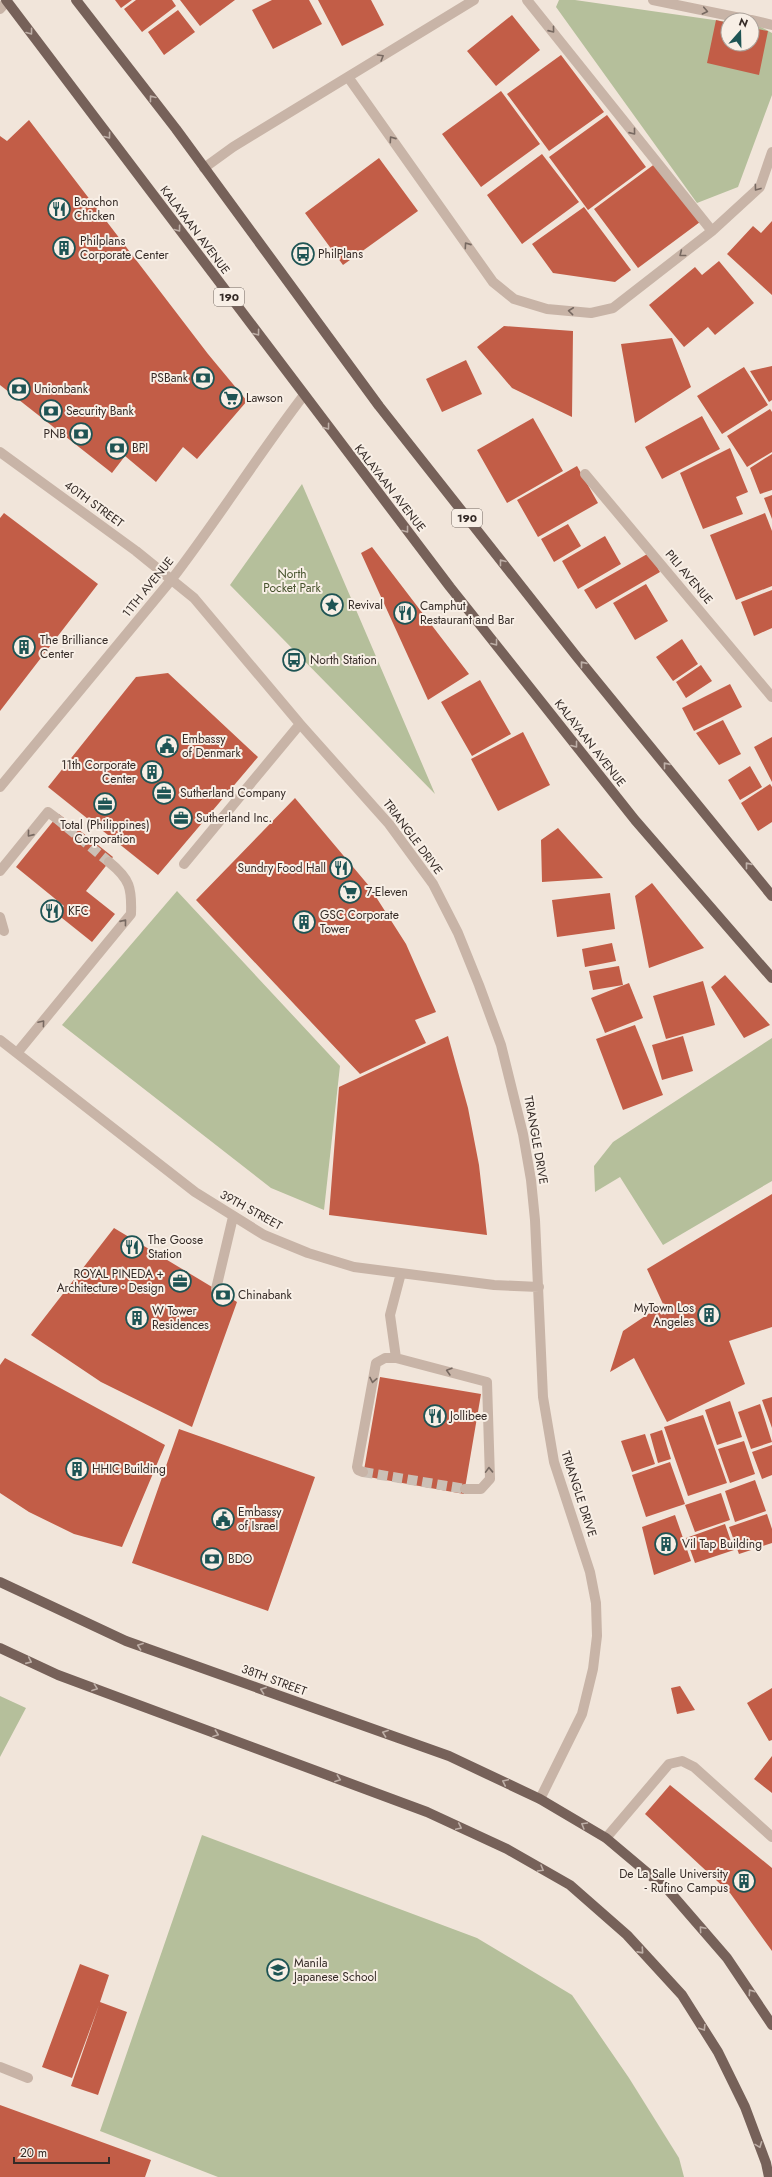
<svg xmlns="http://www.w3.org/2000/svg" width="772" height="2177" font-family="Jost,sans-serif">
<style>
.green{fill:#b5bf9b}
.building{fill:#c25d47}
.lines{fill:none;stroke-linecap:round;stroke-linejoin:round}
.minor-tunnel{stroke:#cbc0b6;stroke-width:10;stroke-dasharray:10 5;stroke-linecap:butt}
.minor{stroke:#c8b4a7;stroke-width:10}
.major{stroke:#766159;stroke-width:10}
.oneway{stroke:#776961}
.oneway2{stroke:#beafa7}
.labels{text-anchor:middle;stroke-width:4;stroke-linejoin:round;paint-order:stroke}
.shield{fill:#f8efe6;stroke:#706660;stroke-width:1}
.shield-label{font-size:11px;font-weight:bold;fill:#352b27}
.poi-label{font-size:12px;fill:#352b27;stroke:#f8efe6;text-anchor:start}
.street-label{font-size:12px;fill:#352b27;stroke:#f8efe6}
.park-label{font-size:12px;fill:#46522c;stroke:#f8efe6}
</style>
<rect width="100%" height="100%" fill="#f1e5da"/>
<path class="green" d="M559,0H575L728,22V44H752V25L761,27L772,33V95L738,187L697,203L556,7Z
M302,484L435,794L230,585Z
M177,891L340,1066L324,1210L271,1188L62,1025Z
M772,1038V1181L663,1245L620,1177L595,1192L594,1166L613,1142Z
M0,1696L26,1708L0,1757Z
M202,1835L477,1938L572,1995L629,2078L679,2158L684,2177H218L100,2131Z"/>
<path class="building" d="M115,0H132L121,8Z
M136,0H172L176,6L142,32L124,9Z
M180,0H235L200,26Z
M272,0H309L322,24L273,49L252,10Z
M318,0H371L384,25L342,46Z
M178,10L195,32L164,55L148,32Z
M512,15L540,50L496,86L467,51Z
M716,20L728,23V44H752V28L768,31L759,75L707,63Z
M561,55L604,112L549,151L507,94Z
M501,91L540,144L481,187L442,134Z
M607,115L646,167L588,210L549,157Z
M29,120L208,354L247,401L197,459L183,447L156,482L125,456L112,473L0,385V136L7,141Z
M542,154L579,202L522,244L487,195Z
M379,158L418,211L343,265L305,213Z
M656,163L700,222L638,268L594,209Z
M584,207L631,270L615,282L553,273L532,244Z
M772,221V295L727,254L753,226L761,233Z
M719,261L754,303L715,335L708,327L684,347L649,305L695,267L702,275Z
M504,326L573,331L572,417L512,388L477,347Z
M672,338L691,387L635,423L621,344Z
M466,360L482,394L442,412L426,379Z
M772,366V400L769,402L750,371Z
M744,367L768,405L722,434L697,396Z
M770,409L772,412V452L747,467L727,436Z
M702,416L720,449L662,479L645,447Z
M533,418L563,471L507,503L477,450Z
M730,448L748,492L736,497L743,514L703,529L680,473Z
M772,454V490L760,494L750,468Z
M577,466L598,503L538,537L517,500Z
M772,495V519L764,498Z
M4,513L98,584L0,711V518Z
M765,513L772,531V586L736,600L710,535Z
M568,524L581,546L554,562L541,539Z
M605,536L621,564L578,589L562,561Z
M372,547L469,674L428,700L361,553Z
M649,553L660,572L596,609L584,590Z
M646,584L668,621L635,640L613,603Z
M772,590V628L754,636L741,602Z
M682,639L698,664L673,681L656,657Z
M701,665L712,681L686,698L676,682Z
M168,673L258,757L158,875L48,787L136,677Z
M480,680L511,734L472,756L441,702Z
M730,684L742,707L694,731L682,708Z
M723,720L741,754L719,765L696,733Z
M523,732L550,785L498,811L471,759Z
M772,737V782L754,747Z
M750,766L762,787L740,800L728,780Z
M770,784L772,787V822L758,831L741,803Z
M295,798L369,886L406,944L436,1012L415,1020L426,1043L360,1074L196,900Z
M59,814L113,857L86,891L115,914L92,942L57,914L64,906L16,867Z
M558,828L603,878L542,882L541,840Z
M652,883L704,948L649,968L635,896Z
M610,893L615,929L557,937L552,900Z
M612,943L616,961L585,967L582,949Z
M619,966L623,985L593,990L589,971Z
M725,975L770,1025L744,1038L711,987Z
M703,981L715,1025L666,1039L653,996Z
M629,983L643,1018L605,1033L591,998Z
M635,1025L663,1095L623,1110L596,1039Z
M448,1036L468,1108L479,1165L487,1235L329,1215L339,1087Z
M683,1036L693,1071L662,1080L652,1045Z
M772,1194V1327L729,1341L745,1384L667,1422L634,1358L610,1372L623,1331L663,1304L647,1269Z
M114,1228L237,1302L192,1427L101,1382L31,1335Z
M5,1358L165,1445L122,1547L74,1534L29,1512L0,1493V1365Z
M380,1377L481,1394L464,1494L363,1476Z
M772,1397V1428L762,1400Z
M730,1401L742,1437L717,1445L705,1410Z
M760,1404L772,1442L751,1449L738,1412Z
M703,1415L727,1483L688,1496L664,1427Z
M179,1429L315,1477L268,1611L132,1563Z
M662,1430L671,1459L658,1463L650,1434Z
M645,1434L655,1464L632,1472L621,1441Z
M744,1441L755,1474L730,1483L718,1449Z
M772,1445V1475L762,1479L752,1452Z
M670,1462L685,1504L646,1517L632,1475Z
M755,1480L766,1511L735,1522L725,1491Z
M721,1493L730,1520L695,1532L685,1505Z
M767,1514L772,1529V1543L739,1554L729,1527Z
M675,1515L691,1561L654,1575L642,1527Z
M725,1524L734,1550L695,1563L686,1538Z
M680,1686L695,1710L677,1714L671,1688Z
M772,1688V1740L769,1741L747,1703Z
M772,1756V1793L754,1779Z
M670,1785L772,1868V1951L730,1893L645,1814Z
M80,1964L109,1975L100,2002L127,2012L98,2095L71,2086L99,2005L72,2078L42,2067Z
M0,2105L151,2160L145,2177H0Z"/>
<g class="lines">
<path class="minor-tunnel" d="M56,818L109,862
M363,1472L465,1489"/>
<path class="minor" d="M527,0L712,231
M653,0L750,20
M0,9L7,1
M752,20L772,25
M348,77L493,282L514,299L547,309L591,313L613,308L712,231L760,187L772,152
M204,168L233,147L474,0
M0,452L136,551L194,598L300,724L389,824L433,884L458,933L479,985L501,1045L523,1134L531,1180L535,1220L543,1397L554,1462L590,1572L596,1603L597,1636L593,1669L582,1714L540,1799
M585,474L772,697
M0,787L172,579C218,519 258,455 304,395
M184,864L300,724
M0,871L48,812L56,818
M0,917L4,931
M0,1040L195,1192L264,1235L308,1253L354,1267L494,1285L539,1287
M17,1053L131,914C132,888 130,879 109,862
M216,1289L233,1217
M396,1358L390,1315L401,1273
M363,1472L358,1470L357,1467L376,1363L385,1358H396L487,1382L490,1479L481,1489H465
M606,1838L669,1764L682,1761L694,1767L772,1837
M0,2067L28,2078"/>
<path class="major" d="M6,0L450,587L635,820L772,978
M76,0L176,129L379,406L577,657L772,896
M0,1582L126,1641L449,1756L540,1799L606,1838L669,1891L727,1958L772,2025
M0,1648L58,1675L427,1812L507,1849L570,1885L627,1935L682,1995L718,2052L745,2107L766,2163L769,2177"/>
</g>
<defs><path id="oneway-chevron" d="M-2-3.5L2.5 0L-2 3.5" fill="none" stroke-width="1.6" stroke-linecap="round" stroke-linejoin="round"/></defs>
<g class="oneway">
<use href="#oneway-chevron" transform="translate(705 11) rotate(12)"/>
<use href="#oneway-chevron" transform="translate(552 30) rotate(51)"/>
<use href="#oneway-chevron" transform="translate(381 57) rotate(-31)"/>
<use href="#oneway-chevron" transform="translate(633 132) rotate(51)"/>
<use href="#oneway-chevron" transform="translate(392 139) rotate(-125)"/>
<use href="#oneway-chevron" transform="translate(757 188) rotate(126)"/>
<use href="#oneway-chevron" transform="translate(467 245) rotate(-125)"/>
<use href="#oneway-chevron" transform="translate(682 254) rotate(142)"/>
<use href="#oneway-chevron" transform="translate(571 311) rotate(-174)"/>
<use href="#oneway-chevron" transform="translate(30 834) rotate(129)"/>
<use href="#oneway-chevron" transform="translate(124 922) rotate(-51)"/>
<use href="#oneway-chevron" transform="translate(42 1023) rotate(-50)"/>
<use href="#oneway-chevron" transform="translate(449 1371) rotate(-164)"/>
<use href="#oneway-chevron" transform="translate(373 1380) rotate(101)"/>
<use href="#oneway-chevron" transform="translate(489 1470) rotate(-92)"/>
</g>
<g class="oneway2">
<use href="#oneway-chevron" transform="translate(30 32) rotate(53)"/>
<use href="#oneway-chevron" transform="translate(152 98) rotate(-128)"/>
<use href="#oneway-chevron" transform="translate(108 136) rotate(53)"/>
<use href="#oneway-chevron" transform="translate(178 229) rotate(53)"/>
<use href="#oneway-chevron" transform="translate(257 333) rotate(53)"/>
<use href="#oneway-chevron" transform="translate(327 427) rotate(53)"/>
<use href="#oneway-chevron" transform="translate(406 530) rotate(52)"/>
<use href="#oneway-chevron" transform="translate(502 562) rotate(-128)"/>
<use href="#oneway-chevron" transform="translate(495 643) rotate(52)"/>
<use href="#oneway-chevron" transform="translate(583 664) rotate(-129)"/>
<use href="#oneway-chevron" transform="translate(575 745) rotate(52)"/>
<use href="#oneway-chevron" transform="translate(666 765) rotate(-129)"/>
<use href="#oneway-chevron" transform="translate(748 865) rotate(-129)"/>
<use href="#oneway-chevron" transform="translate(140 1646) rotate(-160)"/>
<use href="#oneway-chevron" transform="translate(29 1661) rotate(24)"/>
<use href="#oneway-chevron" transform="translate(95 1688) rotate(20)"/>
<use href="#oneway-chevron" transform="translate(263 1690) rotate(-160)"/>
<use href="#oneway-chevron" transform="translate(385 1733) rotate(-160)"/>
<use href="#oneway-chevron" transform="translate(216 1734) rotate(20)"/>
<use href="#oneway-chevron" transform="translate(338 1779) rotate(20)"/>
<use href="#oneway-chevron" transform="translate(505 1782) rotate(-155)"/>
<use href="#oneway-chevron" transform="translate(584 1825) rotate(-149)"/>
<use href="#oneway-chevron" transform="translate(459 1827) rotate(25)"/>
<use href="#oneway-chevron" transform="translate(541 1869) rotate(30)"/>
<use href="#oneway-chevron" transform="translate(702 1929) rotate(-131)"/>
<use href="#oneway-chevron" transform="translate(641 1951) rotate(48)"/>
<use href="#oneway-chevron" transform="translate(751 1992) rotate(-125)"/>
<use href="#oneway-chevron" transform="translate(703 2028) rotate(58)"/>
<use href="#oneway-chevron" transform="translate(759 2145) rotate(69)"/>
</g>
<defs>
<g id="restaurant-ring" transform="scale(1.15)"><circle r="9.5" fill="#f8efe6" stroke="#1e5454" stroke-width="1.5"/><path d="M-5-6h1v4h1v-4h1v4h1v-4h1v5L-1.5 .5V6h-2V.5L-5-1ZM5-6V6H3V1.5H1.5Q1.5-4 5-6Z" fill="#1e5454"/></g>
<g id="building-ring" transform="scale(1.15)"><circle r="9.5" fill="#f8efe6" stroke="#1e5454" stroke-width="1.5"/><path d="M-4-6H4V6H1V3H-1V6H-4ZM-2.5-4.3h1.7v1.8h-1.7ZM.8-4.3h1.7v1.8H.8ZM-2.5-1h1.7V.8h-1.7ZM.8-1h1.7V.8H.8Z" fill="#1e5454"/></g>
<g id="bus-ring" transform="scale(1.15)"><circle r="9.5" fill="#f8efe6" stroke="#1e5454" stroke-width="1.5"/><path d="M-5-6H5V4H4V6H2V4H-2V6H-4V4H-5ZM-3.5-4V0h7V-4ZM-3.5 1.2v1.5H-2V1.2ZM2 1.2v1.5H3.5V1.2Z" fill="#1e5454"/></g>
<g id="bank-ring" transform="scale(1.15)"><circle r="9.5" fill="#f8efe6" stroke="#1e5454" stroke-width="1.5"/><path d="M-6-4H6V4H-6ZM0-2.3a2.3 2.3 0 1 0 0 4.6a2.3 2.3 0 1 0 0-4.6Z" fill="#1e5454"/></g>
<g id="supermarket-ring" transform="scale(1.15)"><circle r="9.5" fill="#f8efe6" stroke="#1e5454" stroke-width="1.5"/><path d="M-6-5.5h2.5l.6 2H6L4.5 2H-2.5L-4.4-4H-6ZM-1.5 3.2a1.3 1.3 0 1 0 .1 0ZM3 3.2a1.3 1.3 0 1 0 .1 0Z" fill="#1e5454"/></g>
<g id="sight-ring" transform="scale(1.15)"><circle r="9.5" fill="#f8efe6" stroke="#1e5454" stroke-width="1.5"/><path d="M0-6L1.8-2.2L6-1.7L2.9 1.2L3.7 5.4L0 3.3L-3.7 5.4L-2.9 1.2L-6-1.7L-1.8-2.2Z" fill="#1e5454"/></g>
<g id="civic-ring" transform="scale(1.15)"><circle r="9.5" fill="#f8efe6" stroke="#1e5454" stroke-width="1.5"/><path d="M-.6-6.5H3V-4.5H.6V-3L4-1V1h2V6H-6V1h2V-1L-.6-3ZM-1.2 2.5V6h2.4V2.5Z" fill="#1e5454"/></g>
<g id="office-ring" transform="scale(1.15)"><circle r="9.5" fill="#f8efe6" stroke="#1e5454" stroke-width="1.5"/><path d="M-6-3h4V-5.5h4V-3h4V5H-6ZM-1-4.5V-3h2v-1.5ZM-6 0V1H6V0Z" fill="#1e5454"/></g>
<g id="school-ring" transform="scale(1.15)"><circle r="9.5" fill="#f8efe6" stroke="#1e5454" stroke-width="1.5"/><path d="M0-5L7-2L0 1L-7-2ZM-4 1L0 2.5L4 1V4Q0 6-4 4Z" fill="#1e5454"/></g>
</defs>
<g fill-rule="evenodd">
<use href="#restaurant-ring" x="59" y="209"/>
<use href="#building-ring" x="64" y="248"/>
<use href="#bus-ring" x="303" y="254"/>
<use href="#bank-ring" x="203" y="378"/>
<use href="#bank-ring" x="19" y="389"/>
<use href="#supermarket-ring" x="231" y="398"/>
<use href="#bank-ring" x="51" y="411"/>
<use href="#bank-ring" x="81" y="434"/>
<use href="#bank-ring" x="117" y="448"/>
<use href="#sight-ring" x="332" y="605"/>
<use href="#restaurant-ring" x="405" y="613"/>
<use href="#building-ring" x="24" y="647"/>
<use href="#bus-ring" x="294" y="660"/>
<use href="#civic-ring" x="167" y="746"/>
<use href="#building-ring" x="152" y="772"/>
<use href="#office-ring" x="164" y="793"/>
<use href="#office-ring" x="105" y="804"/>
<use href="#office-ring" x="181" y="818"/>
<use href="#restaurant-ring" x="341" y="868"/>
<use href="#supermarket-ring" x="350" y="892"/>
<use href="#restaurant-ring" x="52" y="911"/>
<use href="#building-ring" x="304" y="922"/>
<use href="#restaurant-ring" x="132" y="1247"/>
<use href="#office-ring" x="180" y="1281"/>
<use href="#bank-ring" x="223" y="1295"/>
<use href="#building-ring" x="709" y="1315"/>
<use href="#building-ring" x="137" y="1318"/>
<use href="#restaurant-ring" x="435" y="1416"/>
<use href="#building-ring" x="77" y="1469"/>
<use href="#civic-ring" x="223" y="1519"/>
<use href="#building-ring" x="666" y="1544"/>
<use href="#bank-ring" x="212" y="1559"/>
<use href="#building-ring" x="744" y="1881"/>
<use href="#school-ring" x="278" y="1970"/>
</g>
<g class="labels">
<g class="shield">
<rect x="214" y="288" width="30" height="18" rx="3"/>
<rect x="452" y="509" width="30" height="18" rx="3"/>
</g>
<g class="shield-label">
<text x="229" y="301">190</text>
<text x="467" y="522">190</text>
</g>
<g class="poi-label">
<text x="74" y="206">Bonchon<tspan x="74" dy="14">Chicken</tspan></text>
<text x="80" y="245">Philplans<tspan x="80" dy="14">Corporate Center</tspan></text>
<text x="318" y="258">PhilPlans</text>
<text x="188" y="382" text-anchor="end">PSBank</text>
<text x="34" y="393">Unionbank</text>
<text x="246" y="402">Lawson</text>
<text x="66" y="415">Security Bank</text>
<text x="66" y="438" text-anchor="end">PNB</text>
<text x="132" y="452">BPI</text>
<text x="348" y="609">Revival</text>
<text x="420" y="610">Camphut<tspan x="420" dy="14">Restaurant and Bar</tspan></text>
<text x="40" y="644">The Brilliance<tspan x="40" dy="14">Center</tspan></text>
<text x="310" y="664">North Station</text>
<text x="182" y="743">Embassy<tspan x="182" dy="14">of Denmark</tspan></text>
<text x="136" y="769" text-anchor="end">11th Corporate<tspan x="136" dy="14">Center</tspan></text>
<text x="180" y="797">Sutherland Company</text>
<text x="196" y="822">Sutherland Inc.</text>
<text x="105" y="829" text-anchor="middle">Total (Philippines)<tspan x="105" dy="14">Corporation</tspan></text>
<text x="326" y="872" text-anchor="end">Sundry Food Hall</text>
<text x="366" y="896">7-Eleven</text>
<text x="68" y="915">KFC</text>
<text x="320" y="919">GSC Corporate<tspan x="320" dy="14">Tower</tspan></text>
<text x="148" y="1244">The Goose<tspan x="148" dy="14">Station</tspan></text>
<text x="164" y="1278" text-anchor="end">ROYAL PINEDA +<tspan x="164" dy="14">Architecture • Design</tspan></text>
<text x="238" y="1299">Chinabank</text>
<text x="694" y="1312" text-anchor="end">MyTown Los<tspan x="694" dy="14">Angeles</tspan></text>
<text x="152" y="1315">W Tower<tspan x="152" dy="14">Residences</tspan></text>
<text x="450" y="1420">Jollibee</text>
<text x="92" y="1473">HHIC Building</text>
<text x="238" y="1516">Embassy<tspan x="238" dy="14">of Israel</tspan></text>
<text x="682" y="1548">Vil Tap Building</text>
<text x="228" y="1563">BDO</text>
<text x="728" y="1878" text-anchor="end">De La Salle University<tspan x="728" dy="14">- Rufino Campus</tspan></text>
<text x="294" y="1967">Manila<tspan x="294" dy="14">Japanese School</tspan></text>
</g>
<g class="street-label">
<text transform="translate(195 230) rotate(53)" y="4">KALAYAAN AVENUE</text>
<text transform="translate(390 488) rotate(52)" y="4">KALAYAAN AVENUE</text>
<text transform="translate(94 504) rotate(36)" y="4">40TH STREET</text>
<text transform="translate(689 577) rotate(50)" y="4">PILI AVENUE</text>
<text transform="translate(148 587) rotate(-51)" y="4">11TH AVENUE</text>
<text transform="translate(590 743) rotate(52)" y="4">KALAYAAN AVENUE</text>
<text transform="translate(413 837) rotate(53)" y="4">TRIANGLE DRIVE</text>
<text transform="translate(536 1140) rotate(80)" y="4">TRIANGLE DRIVE</text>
<text transform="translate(251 1210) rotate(29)" y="4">39TH STREET</text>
<text transform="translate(579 1494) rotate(72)" y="4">TRIANGLE DRIVE</text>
<text transform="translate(274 1680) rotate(20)" y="4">38TH STREET</text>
</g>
<g class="park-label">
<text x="292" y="578">North<tspan x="292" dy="14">Pocket Park</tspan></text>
</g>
</g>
<g transform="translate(740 32) rotate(20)"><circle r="19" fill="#f8efe6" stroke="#aaa19a"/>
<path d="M0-3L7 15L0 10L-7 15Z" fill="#1e5454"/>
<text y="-6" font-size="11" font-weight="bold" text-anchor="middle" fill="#352b27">N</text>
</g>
<path d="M14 2157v6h95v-6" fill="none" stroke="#352b27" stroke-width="2"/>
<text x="20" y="2157" font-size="12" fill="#352b27" stroke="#f8efe6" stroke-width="3" paint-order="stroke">20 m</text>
</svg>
